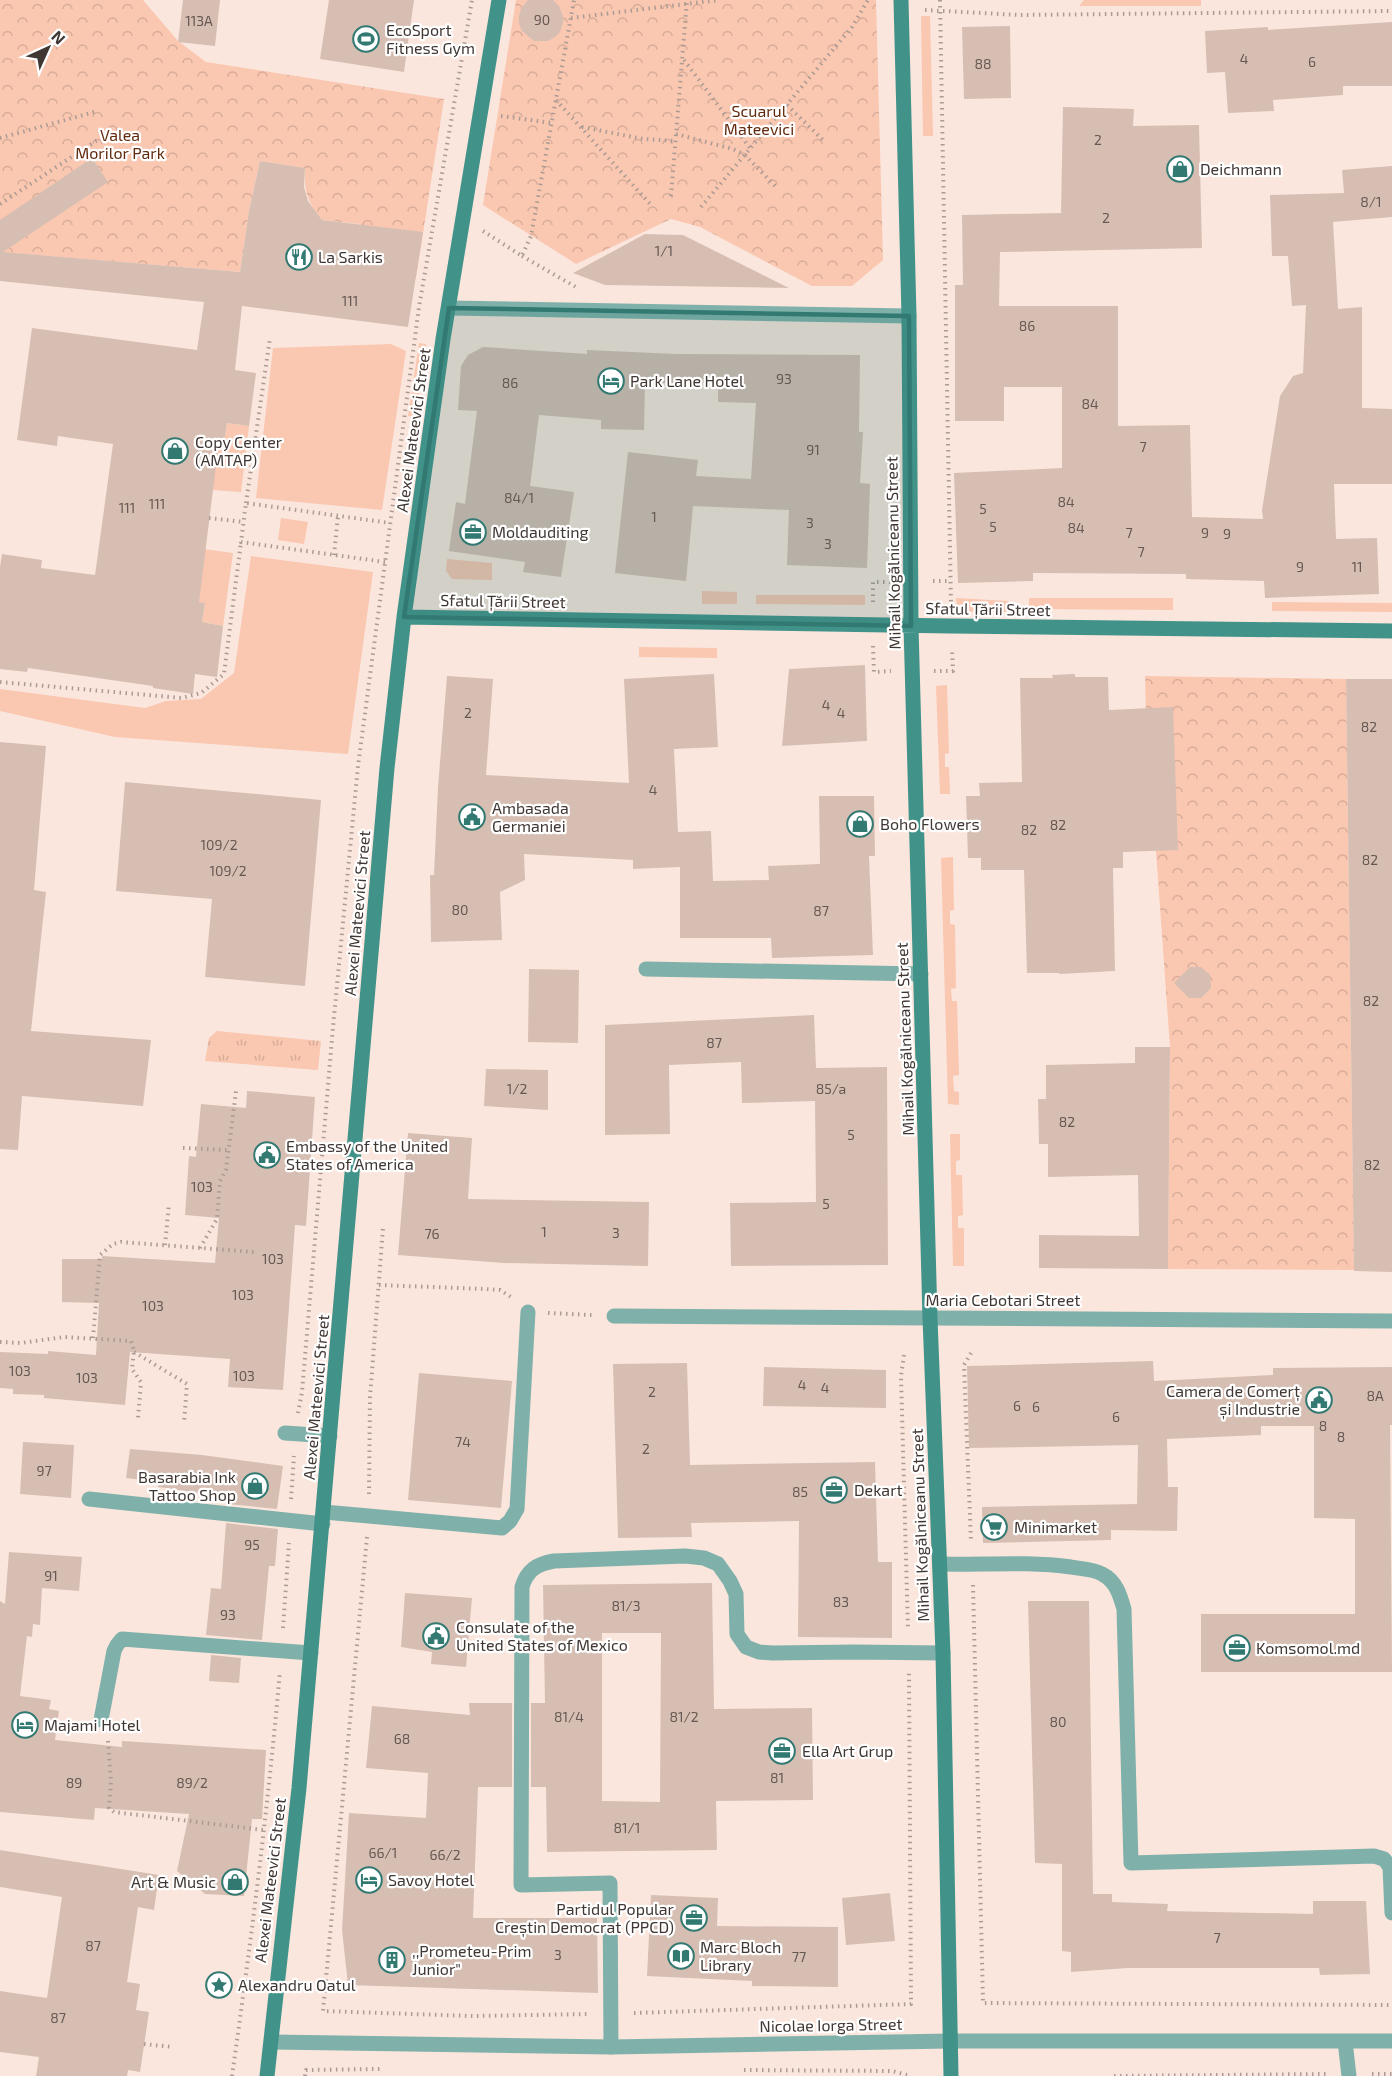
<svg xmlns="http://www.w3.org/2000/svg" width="1392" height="2076" font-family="'Exo 2',sans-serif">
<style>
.grass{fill:url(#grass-tufts)}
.park{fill:url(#park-crowns)}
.garden{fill:#fac7b1}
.building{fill:#d7beb3;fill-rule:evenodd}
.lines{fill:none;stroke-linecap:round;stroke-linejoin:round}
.path{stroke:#ab9b94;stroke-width:4;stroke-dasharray:1.5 4.5;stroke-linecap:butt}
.service{stroke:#7fb1aa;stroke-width:15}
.minor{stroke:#7fb1aa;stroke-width:15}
.secondary{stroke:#41938a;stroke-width:15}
.marked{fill:#327972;fill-opacity:0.2;stroke:#327972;stroke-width:4.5;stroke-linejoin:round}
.labels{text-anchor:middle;stroke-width:4.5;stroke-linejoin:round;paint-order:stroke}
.number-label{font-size:14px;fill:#665852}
.poi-label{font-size:16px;fill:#403632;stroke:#fff;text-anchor:start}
.park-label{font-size:16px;fill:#612a0d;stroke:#fff}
.street-label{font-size:16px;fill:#403632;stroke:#fff}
</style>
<defs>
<pattern id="grass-tufts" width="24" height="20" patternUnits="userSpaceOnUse" patternTransform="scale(1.5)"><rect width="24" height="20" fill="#fac7b1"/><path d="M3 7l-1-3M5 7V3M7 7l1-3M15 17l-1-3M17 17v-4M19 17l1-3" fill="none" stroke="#d7ac99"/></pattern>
<pattern id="park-crowns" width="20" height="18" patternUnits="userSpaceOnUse" patternTransform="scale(1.5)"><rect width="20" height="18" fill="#fac7b1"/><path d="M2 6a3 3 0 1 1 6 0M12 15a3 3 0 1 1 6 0" fill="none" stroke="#d7ac99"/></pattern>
</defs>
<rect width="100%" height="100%" fill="#fbe6dd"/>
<path class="grass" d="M217,1031L321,1041L318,1070L205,1061L209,1038Z"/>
<path class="park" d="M0,0H143L178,41L206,62L444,99L416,278L356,268L360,224L322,220C307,200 304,193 305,168L260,161L249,211L240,272L0,252Z
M516,0H876L883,260L852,286H812L700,227L671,219L576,264L483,205Z
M1145,676L1346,679L1354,1270L1168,1269L1170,1047L1156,851L1147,759Z"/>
<path class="garden" d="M1084,0H1201V6H1079Z
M921,16H930L933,136H923Z
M419,343L426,344L416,417L408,416Z
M391,344L406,351L382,510L256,498L273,348Z
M227,423L249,426L241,492L212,490L219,442L224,443Z
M281,518L308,522L304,544L278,540Z
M204,549L233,553L223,626L202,622L205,603L197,602Z
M251,556L373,572L348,754L115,737L0,711V689L145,708L166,701L201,699L234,673Z
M447,559L492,563V580L452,579L446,571Z
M702,591L737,592V604H702Z
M756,595H865V605L756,604Z
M956,598L1008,601L1009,612H975L957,610Z
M1029,598H1173V610L1029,609Z
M1272,602L1392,603V612L1272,611Z
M639,647L717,648V658L639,657Z
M947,685L949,753L945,754V767H949L950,794H940L936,686Z
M953,857L954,910L950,911V924L955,925L956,988L951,989L952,1001H957L959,1075L953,1076L954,1091L959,1092V1105L948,1104L941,858Z
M950,1134H960V1160L956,1161V1175H962L963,1215L958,1216V1228H964V1266H953Z"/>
<path class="building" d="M183,0H220L215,46L178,42Z
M329,0H414L404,72L320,59Z
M528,0H553L559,6L564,19L560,32L555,37L548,41H534L522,31L519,24V16L521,9Z
M1392,22V86H1343V95L1273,100L1274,111L1228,113L1225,72L1207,73L1205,31L1268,27V30Z
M1010,26L1011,98L964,99L962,27Z
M1063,107L1134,109L1133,126L1199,125L1202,248L1000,252L999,306H1118V426L1190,425L1192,517L1263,519L1262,510L1280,396L1293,376L1303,373L1306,305L1292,306L1288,256H1272L1270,195L1344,193L1342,170L1392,166V217L1333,222L1338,309L1362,307V408L1392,409V484H1334L1336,539L1377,538L1379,594L1265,598L1264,581L1186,579V574L1033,573V581L958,583L954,473L1062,468V387H1004V421H955V285H963L962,215L1061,213Z
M92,158L108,182L3,252L240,272L249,211L260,161L305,168L304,187L308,201L322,220L423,232L408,327L242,306L235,370L256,373L249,426L227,423L224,443L219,442L199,602L205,603L202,622L223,626L217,677L195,674L193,694L153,688V686L28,668L27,672L0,669V567L2,554L42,560L41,568L95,575L113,444L58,436L57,446L17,440L32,328L197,350L204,302L0,281V220Z
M645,234L683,235L789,288L605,285L573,273Z
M483,347L587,354V350L675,354L860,355L859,432H863L860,483L870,484L867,568L787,565L789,510L693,506L686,581L615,573L628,452L698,460L696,476L751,479L756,403L718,402V383H645L644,430L601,429V420L539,415L530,486L574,492L561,577L523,572L525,562L449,551L456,502L465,504L477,411L458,410L461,366L468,355Z
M865,665L867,741L782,746L789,669Z
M714,674L718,747L674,749L678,832L711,831L713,881L769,880L768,866L820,864L819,796H874L875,856H869L873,955L772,958L771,938H680V867L633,869V860L524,854L525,880L500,892L502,940L431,942L430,875H434L438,787L447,676L493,679L486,775L629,783L624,679Z
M1075,674V677H1108L1109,710L1173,707L1178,850L1123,852V868H1113L1115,971L1060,974L1059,973H1027L1024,870H981V858H968L966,796H980L979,783L1022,782L1020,678H1053L1052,675Z
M1346,679H1392V1272L1354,1271Z
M0,742L46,746L34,890L46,892L31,1031L151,1040L143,1106L22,1096L18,1150L0,1149Z
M125,782L321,800L305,986L205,977L212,899L116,891Z
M1190,967H1201L1210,975L1211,988L1201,998H1189L1174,983Z
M529,969L579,970L578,1043L528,1042Z
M814,1015L816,1068L887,1067L888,1265L731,1266L730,1203L816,1202L815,1101L742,1103L741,1062L669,1065L670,1134L605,1135V1025Z
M1135,1047H1170L1168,1269L1039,1268V1235L1139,1236L1138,1175L1048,1177V1144H1039L1038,1099H1046V1065L1135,1063Z
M486,1069L548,1070V1110L484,1106Z
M247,1091L315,1097L306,1226L295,1225L283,1390L228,1387L230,1359L130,1352L125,1405L44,1398V1395L13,1394V1389L0,1388V1352L48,1354V1351L96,1355L99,1303L62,1302V1259H102V1256L215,1263L219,1218L185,1215L189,1156L196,1157L201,1104L246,1108Z
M408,1133L472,1138L468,1199L649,1202L648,1266L504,1263L398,1255Z
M1153,1361L1154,1381L1273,1375V1368L1392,1367V1425H1390L1392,1672H1201V1614H1355V1519L1314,1518V1426H1261V1435L1167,1439L1168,1487H1178L1177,1531L1111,1530V1540L983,1543L982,1507L1137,1504L1138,1445L969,1448L967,1366Z
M687,1363L690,1465L875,1462L878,1562H892V1638L798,1637L799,1521L691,1523L692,1537L618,1538L613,1364Z
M764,1367L886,1370V1408L763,1406Z
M419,1373L512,1381L501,1508L408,1500Z
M23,1442L74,1445L71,1498L20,1494Z
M130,1449L202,1455L283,1466L277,1509L228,1504L229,1497L158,1487L159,1482L126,1478Z
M226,1523L278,1529L275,1566H269L262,1640L206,1635L211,1588L221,1589Z
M9,1552L82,1557L79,1591L42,1588L40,1625L33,1624L32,1637L27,1636L20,1696L51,1700L49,1709L59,1711L55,1740L122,1747V1741L266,1750L262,1819H252L244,1896L205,1894L177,1871L189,1814L95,1808L94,1820L0,1812V1601L5,1604Z
M712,1583L714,1709L812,1708L813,1800L716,1801L717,1850L547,1852L546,1787H531V1703H545L543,1585ZM602,1633H661L660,1802L602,1801Z
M405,1593L472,1598L466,1667L431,1664L432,1652L401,1647Z
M1028,1601H1089L1093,1894H1112V1902L1168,1904L1167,1911L1313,1914V1901H1366L1370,1974L1320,1975L1319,1968H1128L1071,1972V1952L1062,1951V1864L1035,1863Z
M211,1655L241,1658L239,1683L209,1681Z
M469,1703H512V1787H478L473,1918H597L598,1993L348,1985L342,1930L349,1813L426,1818L428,1773L366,1768L372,1706L470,1715Z
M0,1850L159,1875L154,1910L138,1907L127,1982L140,1984L136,2010L149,2012L140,2072L128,2070L127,2076H36L39,2057L0,2052V1991L47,1998L62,1897L0,1887Z
M890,1893L895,1941L846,1945L842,1898Z
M651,1895L718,1898L717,1926L838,1927V1987L752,1986V1981L647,1976Z"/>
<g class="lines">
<path class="path" d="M940,0L951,605
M925,10L1019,15L1392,11
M571,18L719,0
M684,60L750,148
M556,100L651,205
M787,105L823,140
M501,116L552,123
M582,127L643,139L676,141
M676,134L733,149L745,155L777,188
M0,138L94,112
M671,196L687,0
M0,204L99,139
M701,207L852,27L868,0
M483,231L522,256L531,236L574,0
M522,256L576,287
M246,503L270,338
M209,518L244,522
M334,555L338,516
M385,562L241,542L246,503L390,523
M933,581H950
M873,602V582H890
M873,646L874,672L891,671
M934,671H953L952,649
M0,682L182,698L201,693L224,674L241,542
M183,1148L228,1150
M165,1245L169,1204
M200,1248L217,1219L220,1181L226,1170L236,1091
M379,1285L485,1289L500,1290L511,1297
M548,1313L592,1315
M93,1338L100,1255L113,1244L121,1242L254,1252
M0,1342L21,1343L64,1337L131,1341L134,1350L132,1369L141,1382L138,1418
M134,1352L187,1384L184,1423
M971,1353L964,1365L971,1542
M904,1355L901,1376L908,1630
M298,1413L302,1392L333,1027L358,766L419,307L472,0
M369,1494L370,1398L383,1228
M291,1499L294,1456
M367,1537L323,2011L473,2016L590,2014
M973,1585L983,2003L1392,2005
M283,1628L289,1543
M108,1741L111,1781L109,1808L114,1812L264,1830
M634,2013L911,2004L909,1673
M144,2044L173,2047
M744,2070L892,2071L911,2076
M1372,2074H1392
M232,2076C251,1942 268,1807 280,1671
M305,2076L306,2070L380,2069
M1114,2076L1328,2074"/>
<path class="service" d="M646,969L921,974
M285,1433L330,1436
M89,1499L323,1524
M324,1512L502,1528L510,1521L517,1509L528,1312
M940,1564C983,1565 1027,1561 1071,1567C1081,1569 1093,1569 1102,1574C1116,1581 1120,1595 1124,1609L1131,1863L1374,1856L1384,1859L1390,1867L1392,1913
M101,1720L114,1651L117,1645L122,1639L311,1653
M611,2047L610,1883L521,1885L522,1587C527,1570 537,1564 554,1561L685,1556L704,1558L718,1564L730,1581L736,1594L737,1634L746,1647L759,1652L773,1653L854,1652L943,1653"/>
<path class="minor" d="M449,308L909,316
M614,1316L1392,1321
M1345,2041L1349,2076
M272,2042L611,2047L950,2041H1392"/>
<path class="secondary" d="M901,0L909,316L911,626L930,1318L943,1653L951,2076
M404,617L951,626L1392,631
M267,2076L299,1788L387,768L404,617L443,339L499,0"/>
</g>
<path class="marked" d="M449,308L909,316L911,626L404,617Z"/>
<defs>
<g id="stadium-ring" transform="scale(1.35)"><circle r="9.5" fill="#fff" stroke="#327972" stroke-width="1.5"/><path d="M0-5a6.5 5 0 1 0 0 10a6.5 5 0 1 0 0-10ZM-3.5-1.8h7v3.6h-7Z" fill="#327972"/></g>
<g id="shop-ring" transform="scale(1.35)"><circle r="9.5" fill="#fff" stroke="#327972" stroke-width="1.5"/><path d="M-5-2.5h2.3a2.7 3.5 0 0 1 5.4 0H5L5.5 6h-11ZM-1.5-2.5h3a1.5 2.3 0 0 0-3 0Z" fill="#327972"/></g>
<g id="restaurant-ring" transform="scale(1.35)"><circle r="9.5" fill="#fff" stroke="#327972" stroke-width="1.5"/><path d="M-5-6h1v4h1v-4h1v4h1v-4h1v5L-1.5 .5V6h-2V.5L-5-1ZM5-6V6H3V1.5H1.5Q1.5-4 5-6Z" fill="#327972"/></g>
<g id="hotel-ring" transform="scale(1.35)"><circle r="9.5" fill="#fff" stroke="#327972" stroke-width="1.5"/><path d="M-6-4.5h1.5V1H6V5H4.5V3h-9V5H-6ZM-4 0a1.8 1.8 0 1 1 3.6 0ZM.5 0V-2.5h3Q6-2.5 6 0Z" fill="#327972"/></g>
<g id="office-ring" transform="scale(1.35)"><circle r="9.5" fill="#fff" stroke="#327972" stroke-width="1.5"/><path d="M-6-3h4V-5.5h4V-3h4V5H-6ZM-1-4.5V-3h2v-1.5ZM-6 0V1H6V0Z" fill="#327972"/></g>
<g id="civic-ring" transform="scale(1.35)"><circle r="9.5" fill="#fff" stroke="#327972" stroke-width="1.5"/><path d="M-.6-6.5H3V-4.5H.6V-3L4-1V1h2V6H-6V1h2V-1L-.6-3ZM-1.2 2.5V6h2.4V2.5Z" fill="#327972"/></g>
<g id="supermarket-ring" transform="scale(1.35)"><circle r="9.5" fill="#fff" stroke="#327972" stroke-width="1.5"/><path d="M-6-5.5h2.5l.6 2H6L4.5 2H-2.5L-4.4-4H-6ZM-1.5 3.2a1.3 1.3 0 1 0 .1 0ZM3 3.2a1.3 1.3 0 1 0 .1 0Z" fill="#327972"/></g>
<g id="library-ring" transform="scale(1.35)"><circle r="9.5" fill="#fff" stroke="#327972" stroke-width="1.5"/><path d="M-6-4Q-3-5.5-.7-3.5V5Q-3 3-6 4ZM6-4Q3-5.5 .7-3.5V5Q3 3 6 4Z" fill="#327972"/></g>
<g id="building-ring" transform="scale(1.35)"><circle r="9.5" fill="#fff" stroke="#327972" stroke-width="1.5"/><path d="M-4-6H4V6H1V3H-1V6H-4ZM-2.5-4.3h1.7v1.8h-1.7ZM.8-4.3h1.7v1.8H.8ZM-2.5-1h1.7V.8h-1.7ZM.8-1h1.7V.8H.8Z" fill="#327972"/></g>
<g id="sight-ring" transform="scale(1.35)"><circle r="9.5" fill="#fff" stroke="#327972" stroke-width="1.5"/><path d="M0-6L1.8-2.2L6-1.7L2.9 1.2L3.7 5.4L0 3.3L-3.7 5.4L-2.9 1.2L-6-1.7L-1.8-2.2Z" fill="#327972"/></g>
</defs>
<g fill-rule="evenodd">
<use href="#stadium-ring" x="366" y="39"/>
<use href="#shop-ring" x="1180" y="169"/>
<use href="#restaurant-ring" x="299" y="257"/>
<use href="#hotel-ring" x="611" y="381"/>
<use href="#shop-ring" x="175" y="451"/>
<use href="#office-ring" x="473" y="532"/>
<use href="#civic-ring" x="472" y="817"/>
<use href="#shop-ring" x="860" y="824"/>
<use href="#civic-ring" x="267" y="1155"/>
<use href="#civic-ring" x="1319" y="1400"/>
<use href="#shop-ring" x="255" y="1486"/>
<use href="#office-ring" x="834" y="1490"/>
<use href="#supermarket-ring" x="994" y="1527"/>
<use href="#civic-ring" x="436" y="1636"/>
<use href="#office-ring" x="1237" y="1648"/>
<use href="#hotel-ring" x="25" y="1725"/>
<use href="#office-ring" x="782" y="1751"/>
<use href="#hotel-ring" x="369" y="1880"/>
<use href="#shop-ring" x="235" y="1882"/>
<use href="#office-ring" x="694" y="1918"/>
<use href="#library-ring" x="681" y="1956"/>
<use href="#building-ring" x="392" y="1960"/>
<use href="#sight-ring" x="219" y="1985"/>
</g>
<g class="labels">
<g class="number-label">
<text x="542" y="25">90</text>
<text x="199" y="26">113A</text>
<text x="1244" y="64">4</text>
<text x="1312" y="67">6</text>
<text x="983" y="69">88</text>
<text x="1098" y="145">2</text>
<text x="1371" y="207">8/1</text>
<text x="1106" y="223">2</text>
<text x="664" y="256">1/1</text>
<text x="350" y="306">111</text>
<text x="1027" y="331">86</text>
<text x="784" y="384">93</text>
<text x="510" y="388">86</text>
<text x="1090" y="409">84</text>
<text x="1143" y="452">7</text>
<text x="813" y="455">91</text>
<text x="519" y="503">84/1</text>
<text x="1066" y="507">84</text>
<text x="157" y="509">111</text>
<text x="127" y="513">111</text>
<text x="983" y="514">5</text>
<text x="654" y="522">1</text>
<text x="810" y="528">3</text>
<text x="993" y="532">5</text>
<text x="1076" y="533">84</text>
<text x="1129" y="538">7</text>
<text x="1205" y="538">9</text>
<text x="1227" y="539">9</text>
<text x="828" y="549">3</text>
<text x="1141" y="557">7</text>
<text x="1300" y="572">9</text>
<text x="1357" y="572">11</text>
<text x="826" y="710">4</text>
<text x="468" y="718">2</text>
<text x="841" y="718">4</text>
<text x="1369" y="732">82</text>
<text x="653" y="795">4</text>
<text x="1058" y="830">82</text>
<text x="1029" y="835">82</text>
<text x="219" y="850">109/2</text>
<text x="1370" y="865">82</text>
<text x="228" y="876">109/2</text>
<text x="460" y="915">80</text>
<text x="821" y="916">87</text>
<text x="1371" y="1006">82</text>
<text x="714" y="1048">87</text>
<text x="517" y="1094">1/2</text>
<text x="831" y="1094">85/a</text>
<text x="1067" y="1127">82</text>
<text x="851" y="1140">5</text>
<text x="1372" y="1170">82</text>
<text x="202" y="1192">103</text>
<text x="826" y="1209">5</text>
<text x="544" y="1237">1</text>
<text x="616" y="1238">3</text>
<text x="432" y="1239">76</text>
<text x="273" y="1264">103</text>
<text x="243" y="1300">103</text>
<text x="153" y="1311">103</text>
<text x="20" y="1376">103</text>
<text x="244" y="1381">103</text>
<text x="87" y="1383">103</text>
<text x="802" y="1390">4</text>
<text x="825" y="1393">4</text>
<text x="652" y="1397">2</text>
<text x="1375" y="1401">8A</text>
<text x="1017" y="1411">6</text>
<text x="1036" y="1412">6</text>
<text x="1116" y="1422">6</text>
<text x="1323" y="1431">8</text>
<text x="1341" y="1442">8</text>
<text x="463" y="1447">74</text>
<text x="646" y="1454">2</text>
<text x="44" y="1476">97</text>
<text x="800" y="1497">85</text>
<text x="252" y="1550">95</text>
<text x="51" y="1581">91</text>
<text x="841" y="1607">83</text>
<text x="626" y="1611">81/3</text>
<text x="228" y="1620">93</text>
<text x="569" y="1722">81/4</text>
<text x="684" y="1722">81/2</text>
<text x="1058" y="1727">80</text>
<text x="402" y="1744">68</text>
<text x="777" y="1783">81</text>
<text x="74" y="1788">89</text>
<text x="192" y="1788">89/2</text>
<text x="627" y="1833">81/1</text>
<text x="383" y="1858">66/1</text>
<text x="445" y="1860">66/2</text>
<text x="1217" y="1943">7</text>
<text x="93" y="1951">87</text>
<text x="558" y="1960">3</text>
<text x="799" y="1962">77</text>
<text x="58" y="2023">87</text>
</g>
<g class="poi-label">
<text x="386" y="36">EcoSport<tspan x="386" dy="18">Fitness Gym</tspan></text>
<text x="1200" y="175">Deichmann</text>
<text x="318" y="263">La Sarkis</text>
<text x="630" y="387">Park Lane Hotel</text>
<text x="195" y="448">Copy Center<tspan x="195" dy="18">(AMTAP)</tspan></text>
<text x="492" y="538">Moldauditing</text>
<text x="492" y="814">Ambasada<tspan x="492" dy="18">Germaniei</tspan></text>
<text x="880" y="830">Boho Flowers</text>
<text x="286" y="1152">Embassy of the United<tspan x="286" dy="18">States of America</tspan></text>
<text x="1300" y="1397" text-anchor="end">Camera de Comerț<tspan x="1300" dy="18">și Industrie</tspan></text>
<text x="236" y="1483" text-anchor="end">Basarabia Ink<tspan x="236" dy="18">Tattoo Shop</tspan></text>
<text x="854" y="1496">Dekart</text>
<text x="1014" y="1533">Minimarket</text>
<text x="456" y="1633">Consulate of the<tspan x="456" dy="18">United States of Mexico</tspan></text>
<text x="1256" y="1654">Komsomol.md</text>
<text x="44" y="1731">Majami Hotel</text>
<text x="802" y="1757">Ella Art Grup</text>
<text x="388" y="1886">Savoy Hotel</text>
<text x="216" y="1888" text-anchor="end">Art &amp; Music</text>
<text x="674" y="1915" text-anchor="end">Partidul Popular<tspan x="674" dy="18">Creștin Democrat (PPCD)</tspan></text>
<text x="700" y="1953">Marc Bloch<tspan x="700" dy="18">Library</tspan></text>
<text x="412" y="1957">,,Prometeu-Prim<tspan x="412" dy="18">Junior"</tspan></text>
<text x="238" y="1991">Alexandru Oatul</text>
</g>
<g class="park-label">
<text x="759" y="117">Scuarul<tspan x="759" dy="18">Mateevici</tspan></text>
<text x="120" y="141">Valea<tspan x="120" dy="18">Morilor Park</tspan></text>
</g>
<g class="street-label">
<text transform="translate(413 430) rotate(-82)" y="6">Alexei Mateevici Street</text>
<text transform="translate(893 553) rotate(-91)" y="6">Mihail Kogălniceanu Street</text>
<text transform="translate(503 601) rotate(1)" y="6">Sfatul Țării Street</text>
<text transform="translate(988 609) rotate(1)" y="6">Sfatul Țării Street</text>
<text transform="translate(357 913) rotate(-85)" y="6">Alexei Mateevici Street</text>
<text transform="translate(905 1039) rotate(-92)" y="6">Mihail Kogălniceanu Street</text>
<text x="1003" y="1306">Maria Cebotari Street</text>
<text transform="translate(316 1397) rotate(-85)" y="6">Alexei Mateevici Street</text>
<text transform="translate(920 1525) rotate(-92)" y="6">Mihail Kogălniceanu Street</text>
<text transform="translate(270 1880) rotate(-83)" y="6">Alexei Mateevici Street</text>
<text transform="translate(831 2025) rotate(-1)" y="6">Nicolae Iorga Street</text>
</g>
</g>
<g transform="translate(48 48) rotate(45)" stroke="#ffffff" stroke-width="4.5" paint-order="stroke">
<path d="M0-4.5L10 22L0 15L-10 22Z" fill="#403632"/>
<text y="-9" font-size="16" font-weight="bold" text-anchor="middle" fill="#403632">N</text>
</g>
</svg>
